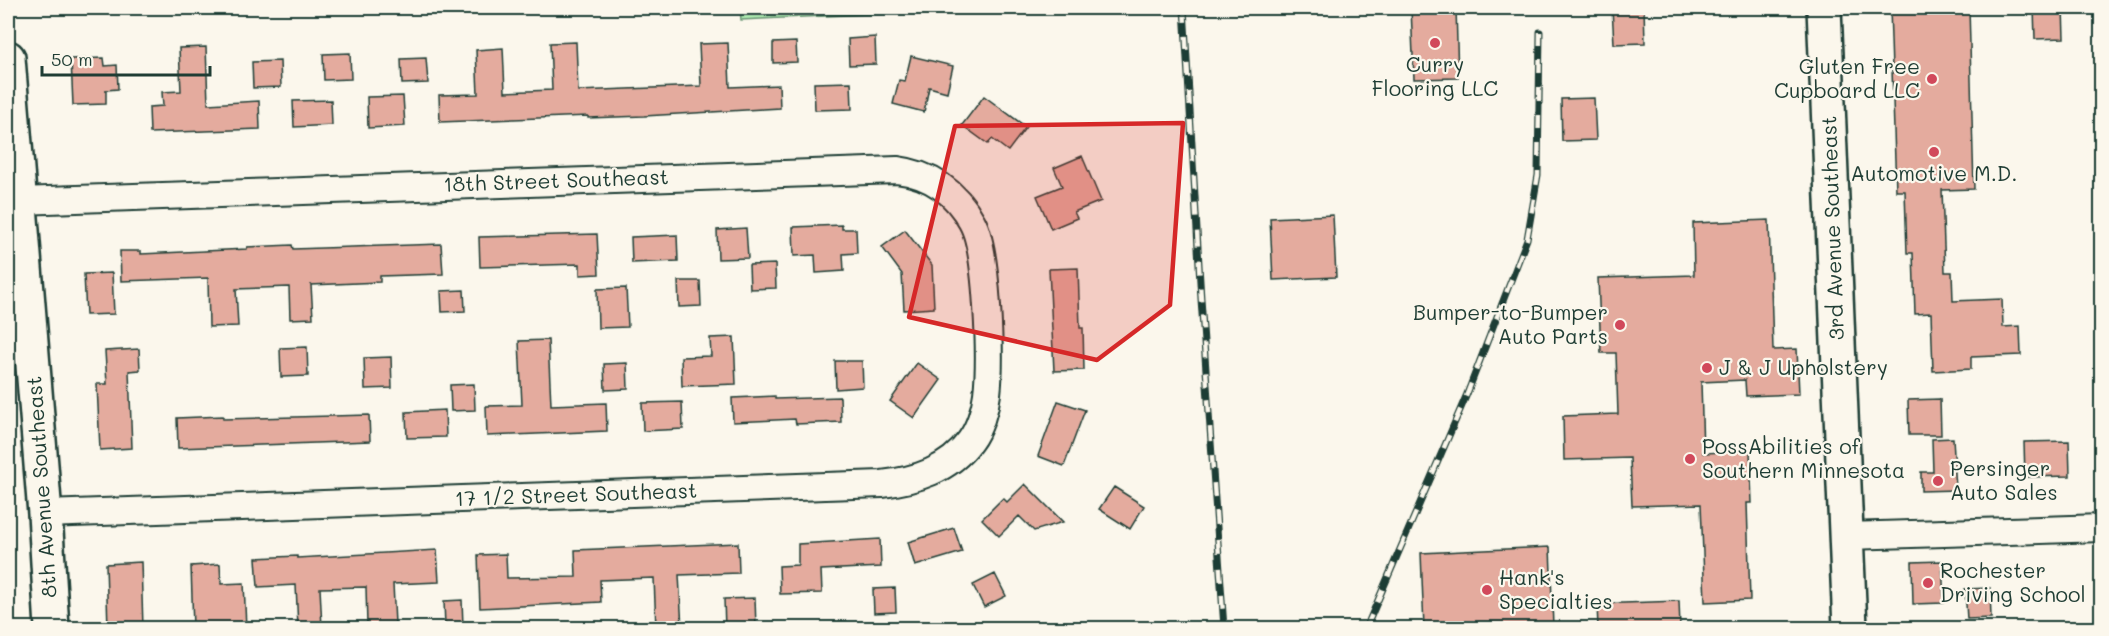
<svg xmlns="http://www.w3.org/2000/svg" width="2109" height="636" font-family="Mali,sans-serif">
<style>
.green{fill:#ade9af;stroke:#669372;stroke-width:1.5}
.building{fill:#e4ab9e;stroke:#1f3d34;stroke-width:1.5}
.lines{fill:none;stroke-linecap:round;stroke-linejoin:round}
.street-casing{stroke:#1f3d34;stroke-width:30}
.secondary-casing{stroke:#1f3d34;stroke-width:38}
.street{stroke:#fbf7ec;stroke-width:26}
.secondary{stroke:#fbf7ec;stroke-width:33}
.rail-casing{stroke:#1f3d34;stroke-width:7}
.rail{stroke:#fbf7ec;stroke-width:4.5;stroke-dasharray:14;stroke-linecap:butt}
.marked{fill:#d62828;fill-opacity:0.2;stroke:#d62828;stroke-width:4.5;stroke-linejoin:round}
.poi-dot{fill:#d1495b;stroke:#fbf7ec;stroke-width:2}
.labels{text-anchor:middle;stroke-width:4.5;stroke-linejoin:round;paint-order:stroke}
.poi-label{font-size:21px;fill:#1f3d34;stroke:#fbf7ec;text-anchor:start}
.street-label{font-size:21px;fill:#1f3d34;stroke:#fbf7ec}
</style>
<rect width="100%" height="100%" fill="#fbf7ec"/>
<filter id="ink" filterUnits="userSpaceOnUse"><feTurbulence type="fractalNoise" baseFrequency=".0167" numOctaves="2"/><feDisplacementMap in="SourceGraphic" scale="12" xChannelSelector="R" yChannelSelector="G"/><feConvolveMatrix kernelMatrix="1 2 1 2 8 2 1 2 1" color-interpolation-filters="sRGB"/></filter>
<g filter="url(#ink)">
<path class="green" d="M740,8H1001L741,20Z"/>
<path class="building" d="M1411,8H1456L1458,78L1414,79Z
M1612,8H1644L1645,43L1614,44Z
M1890,8H1969L1974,189L1942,190L1945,272H1952L1953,301L2002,299L2003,327L2020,326L2021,355L1971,357V369L1933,371L1931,313L1915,314L1913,253H1907L1905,191H1896Z
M2034,8H2063L2064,38L2035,39Z
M875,37L876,64L849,65L848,39Z
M576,42L578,91L701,86L699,44L728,43L730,87L779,85L780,108L644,116L588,118V116L440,122L439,95L478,94L476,50L503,48L505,92L552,90L550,43Z
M796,42L797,62L773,63V43Z
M206,47L208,104L259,101L260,129L150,133L149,107L163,106L162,92L181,91L179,48Z
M350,53L351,79L324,80L323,54Z
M911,56L953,66L947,92L929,87L924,112L893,104L899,80L905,81Z
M104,58L105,66L117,65L118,89L106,90V104L73,105L71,59Z
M426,58L428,83L402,84L401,59Z
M280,61L281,87L253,88L252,62Z
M851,82L852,109L815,110L814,83Z
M403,96L405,126L368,128L367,97Z
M984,96L1026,127L1008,151L992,139L988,144L962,125Z
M1594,98L1596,140L1562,141L1561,99Z
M331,100L332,125L294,127L293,101Z
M1082,156L1101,201L1074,212L1077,218L1051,229L1037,196L1062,186L1054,168Z
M1333,215L1336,277L1273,280L1270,218Z
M1769,220L1773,350L1797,349L1799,394L1746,396L1745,380L1701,382L1703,453L1750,451L1752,503H1747L1750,600L1705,602L1701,504L1632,506L1630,458L1564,460L1563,416L1618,414L1616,353H1601L1598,278L1694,275L1693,223Z
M842,225V229H856L857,253L843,254L844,271L816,273L815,255L794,256L793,227Z
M746,228L748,258L718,259L717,230Z
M905,230L932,265L934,308L904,310L902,274L882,247Z
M597,234L599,274L580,275V264L480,267L479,237Z
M677,235L678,261L632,263L631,237Z
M441,244L443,274L380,276V282L311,285L313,318L290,319L289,287L236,289L238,326L209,327L208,278L121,281L120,251H141V254L247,249V247L292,245L293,249Z
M775,264L776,288L750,289L749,265Z
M1078,268L1080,328H1083L1084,370L1054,371L1049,269Z
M112,273L114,314L86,315L84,274Z
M678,281H700L701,306L679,307Z
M626,288L628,327L598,328L597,289Z
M464,290L465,311L442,312L441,291Z
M734,337L736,384L682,386L681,357L711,356L710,338Z
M548,340L551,405L606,403L607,431L487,436L486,406L522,405L519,341Z
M307,347L308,376L281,377L280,348Z
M139,349L140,370L129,371L132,448L100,450L97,384H107L105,351Z
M391,357L392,388L365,389L364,358Z
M835,361H862L863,387L836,389Z
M627,363L628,389L605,390L604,364Z
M917,363L941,380L914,418L890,401Z
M474,384L475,410L451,411L450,385Z
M775,396V399L840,397L841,422L796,424L795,419L733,422L732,398Z
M1940,399L1941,435H1909L1908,400Z
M1058,401L1085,410L1064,466L1038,456Z
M682,402L683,429L643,431L642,403Z
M445,410L446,437L407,438L406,412Z
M369,415L370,441L178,448L177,418L223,416V419Z
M1953,438L1956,490L1921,491V472H1933L1932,439Z
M2069,441L2070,476L2025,477L2024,442Z
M1025,484L1063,522L1034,531L1019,516L999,536L982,519L1003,498L1007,502Z
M1114,487L1144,506L1130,529L1099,509Z
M954,528L962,552L915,566L908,542Z
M880,539L881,567L821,570L822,593L780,594L779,566L798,565V544Z
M738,543L739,573L679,575L682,628H656L654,578L600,580L601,602L480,608L478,555L506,554L507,578L576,577L575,550Z
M1550,547L1553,627L1424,628L1421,553Z
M437,550L439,582L393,584L395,624L367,625L366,587L320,588L322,628H298L296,585L258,587L256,558L297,556V558Z
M1942,561L1944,603L1913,604L1912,562Z
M141,562L143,628H108L106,564Z
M220,564L221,584L244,583L246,628H193L191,566Z
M995,574L1006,596L984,607L973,585Z
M895,588L896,612L874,613L873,589Z
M1990,588L1991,618L1967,619L1965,589Z
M755,598L756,628H725L724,599Z
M462,600L463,626H445L444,601Z
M1679,601L1680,628H1598L1597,604Z"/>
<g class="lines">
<g class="street-casing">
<path id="street" d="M19,201L897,170C930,174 956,192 972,222C988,250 991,361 987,394C985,410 979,429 970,441C949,470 916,480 882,484L45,514
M1847,536L2102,528"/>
</g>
<g class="secondary-casing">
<path id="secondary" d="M1824,8L1850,628
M8,58L45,514L52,628"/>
</g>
<use href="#street" class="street"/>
<use href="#secondary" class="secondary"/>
<g class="rail-casing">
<path id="rail" d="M1184,8L1201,299L1224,628
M1366,628L1467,394L1527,239L1538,175L1540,32"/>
</g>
<use href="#rail" class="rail"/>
</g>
</g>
<path class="marked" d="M1183,123L1170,305L1097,360L909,317L955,126Z"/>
<g class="poi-dot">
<circle cx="1435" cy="43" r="6"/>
<circle cx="1932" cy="79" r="6"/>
<circle cx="1934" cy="152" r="6"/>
<circle cx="1620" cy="325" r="6"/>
<circle cx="1707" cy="368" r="6"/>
<circle cx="1690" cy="459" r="6"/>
<circle cx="1938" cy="481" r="6"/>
<circle cx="1928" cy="583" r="6"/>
<circle cx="1487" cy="590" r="6"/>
</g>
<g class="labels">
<g class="poi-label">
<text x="1435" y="72" text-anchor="middle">Curry<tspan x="1435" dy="24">Flooring LLC</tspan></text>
<text x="1920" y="74" text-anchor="end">Gluten Free<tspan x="1920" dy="24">Cupboard LLC</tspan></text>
<text x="1934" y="181" text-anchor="middle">Automotive M.D.</text>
<text x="1608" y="320" text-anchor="end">Bumper-to-Bumper<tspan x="1608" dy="24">Auto Parts</tspan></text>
<text x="1719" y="375">J &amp; J Upholstery</text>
<text x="1702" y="454">PossAbilities of<tspan x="1702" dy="24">Southern Minnesota</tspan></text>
<text x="1950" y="476">Persinger<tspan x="1950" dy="24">Auto Sales</tspan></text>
<text x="1940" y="578">Rochester<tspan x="1940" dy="24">Driving School</tspan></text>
<text x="1499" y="585">Hank's<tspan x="1499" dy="24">Specialties</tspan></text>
</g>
<g class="street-label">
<text transform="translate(556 181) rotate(-2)" y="7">18th Street Southeast</text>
<text transform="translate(1833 228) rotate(-92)" y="7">3rd Avenue Southeast</text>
<text transform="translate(42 487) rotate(-94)" y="7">8th Avenue Southeast</text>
<text transform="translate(576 495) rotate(-2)" y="7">17 1/2 Street Southeast</text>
</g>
</g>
<rect width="2109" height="636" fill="none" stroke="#fbf7ec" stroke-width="30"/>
<rect x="15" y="15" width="2079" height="606" fill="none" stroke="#1f3d34" stroke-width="2" filter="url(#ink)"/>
<path d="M42 66v9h168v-9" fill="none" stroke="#1f3d34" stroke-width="3"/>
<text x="51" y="66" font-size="18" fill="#1f3d34" stroke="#fbf7ec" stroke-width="4.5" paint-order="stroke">50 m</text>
</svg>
